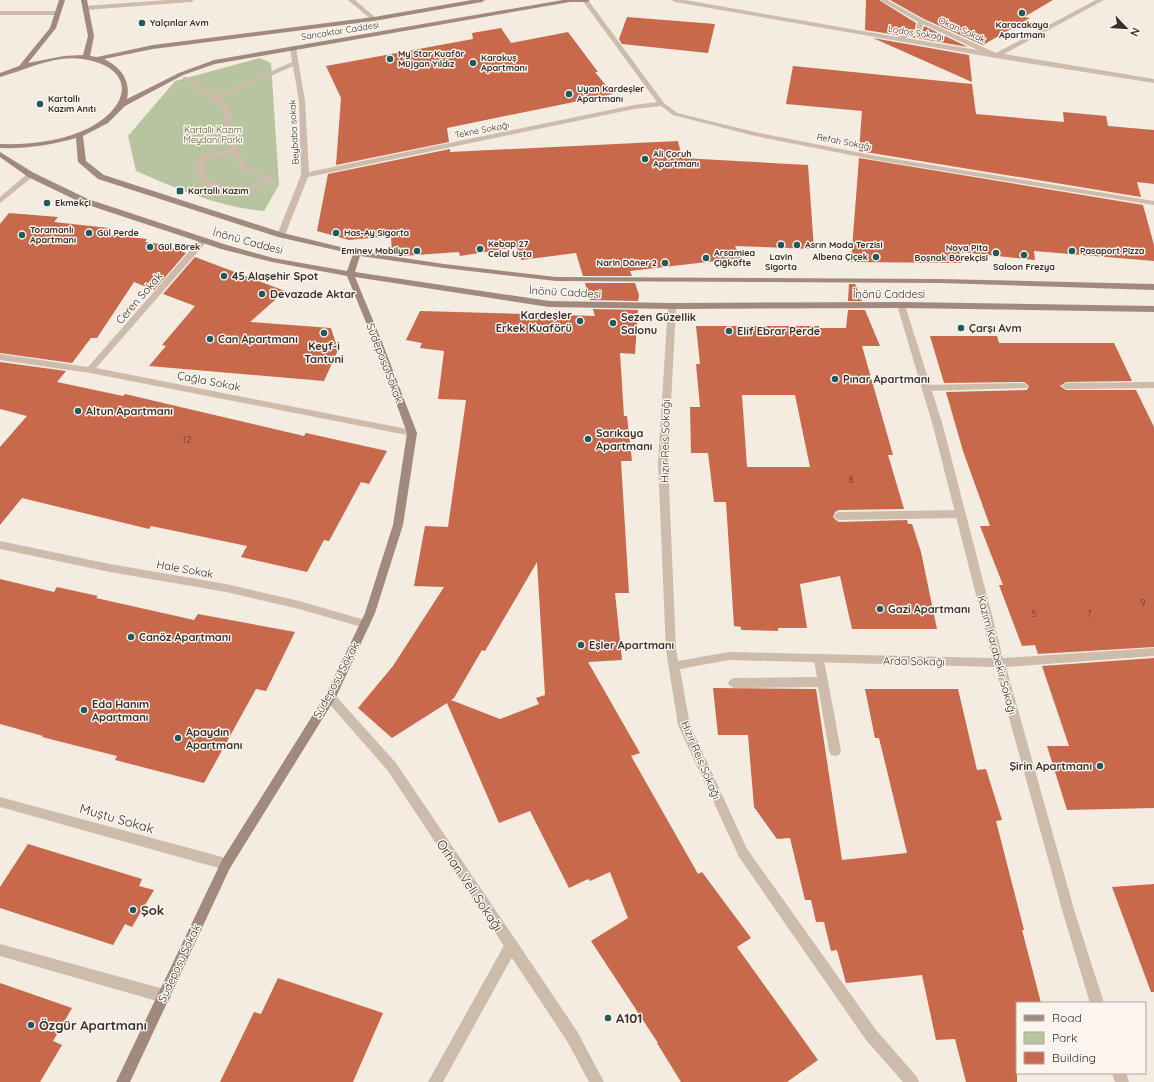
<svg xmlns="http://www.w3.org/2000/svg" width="1154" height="1082" font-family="Quicksand,sans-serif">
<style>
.green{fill:#b8c4a0}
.building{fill:#c8694b;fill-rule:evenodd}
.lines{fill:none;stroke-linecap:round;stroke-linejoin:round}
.lane{fill:#cdbbac;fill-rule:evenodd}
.street{fill:#cdbbac;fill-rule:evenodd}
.secondary{fill:#a18a7d;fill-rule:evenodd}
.poi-dot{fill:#1f5a5e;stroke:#fbf5ee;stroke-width:1.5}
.labels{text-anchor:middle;stroke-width:3;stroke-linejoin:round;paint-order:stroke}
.far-poi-label{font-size:9px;font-weight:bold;fill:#3b302b;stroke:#fbf5ee;text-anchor:start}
.far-street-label{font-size:9px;fill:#3b302b;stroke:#fbf5ee}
.far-park-label{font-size:9px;fill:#4a5a2e;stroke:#fbf5ee}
.number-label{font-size:9px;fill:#5e3e33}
.street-label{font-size:11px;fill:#3b302b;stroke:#fbf5ee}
.poi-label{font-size:11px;font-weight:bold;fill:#3b302b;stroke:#fbf5ee;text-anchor:start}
.near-street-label{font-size:13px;fill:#3b302b;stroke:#fbf5ee}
.near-poi-label{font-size:13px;font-weight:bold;fill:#3b302b;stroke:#fbf5ee;text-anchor:start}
</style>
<rect width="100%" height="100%" fill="#f4ebe1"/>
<path class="green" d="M260,58L271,63L279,185L264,211C219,207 177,189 136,171L128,136L175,81Z"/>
<path class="building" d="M866,0H879L916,23L915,29L897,35L865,30Z
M890,0H1053L1024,17L1030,18L983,45L924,19Z
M627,17L715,24L708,53L622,44L619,39Z
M924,26L968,47L911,37L922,33Z
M501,28L511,43L568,32L598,72H595L613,94L447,128L449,142L336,165L341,98L326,66L473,39L472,33Z
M873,38L969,55L972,82Z
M793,66L972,84L976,114L1064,122L1063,112L1106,116L1108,126L1154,130V184L1137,182L1141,197L859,151L862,111L786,104Z
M678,141L682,158L808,165L814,249L735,246L741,258L630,271L632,276H583L576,253L521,260L517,247L460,256L459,252L402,256L392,255L391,236L349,240L317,231L328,174L450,149V152Z
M859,158L1143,205L1154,245V261L1034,251L1035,260L960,252L962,263L851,262Z
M9,213L58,217L54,222L109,228L104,234L147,239L145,242L161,244L186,253L154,290L134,282L97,338H91L72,363L0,353V224Z
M195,257L285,291L250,322L331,328L338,350L324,381L149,366L166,346L162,345L195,306L163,294Z
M585,283H635L639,295L638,301L590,300Z
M849,284H855L862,301H848Z
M593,309L638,310L635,354L620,353L624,416H627L632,461H621L629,593H615L622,660L588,662L640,753L631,756L698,874L702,872L751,938L737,947L818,1060L787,1082H681L657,1043H658L591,941L628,918L610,872L590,881L588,879L569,888L530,811L499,823L447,703L392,738L358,708L393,666L444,587L414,586L425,526L448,527L466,400L438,399L444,351L420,348L422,343L406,340L420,311L595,316ZM537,562L545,695L536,698L539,704L500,719L451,700L454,698L482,650L485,651Z
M848,310H865L880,346H862L893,455H888L904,509L839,510L835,512L833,517L836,520L839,522L907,520L908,524H912L921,552L937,629H852L840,576L800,584L807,628H778V631L741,630V627L734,626L726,502H714L708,453H691L690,407H700L696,364H700L696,326H819V328H846ZM742,395H795L810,467H747Z
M930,336H997L999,343H1114L1132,381L1066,382L1060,386L1066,390H1136L1154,427V647L1038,654L1035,645L1022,646L999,585H1003L980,526H990L963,451L946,392L1027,390L1029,386L1024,382L944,383Z
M0,362L66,371L57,382L123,396L125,394L304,436L306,433L387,451L369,484L361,482L329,541L324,540L307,572L241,557L247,546L151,526L149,529L22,498L0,525V447L27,416L0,409Z
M0,579L54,592L57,587L98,596L96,598L194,620L198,614L295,632L266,691L256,689L204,783L115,760L117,756L42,737L43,736L0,724Z
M1154,658V808L1067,810L1047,746H1069L1042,666Z
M713,688L816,689L842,860L907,853L879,738H875L865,689H958L977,770L986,769L1002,820L996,821L1024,930H1022L1041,1003H1017V1082H966L955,1039L936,1040L922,975L846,983L837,950L831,951L824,922H816L811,900H805L790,838L777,839L754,807L748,735H718Z
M28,844L142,879L139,886L154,890L132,927L125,924L113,945L0,908V887Z
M1154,884V992H1151L1112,887Z
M278,978L383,1013L353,1082H220L254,1012L261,1014Z
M0,983L72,1008L53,1041L62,1045L40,1082H0Z"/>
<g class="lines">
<path class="lane" d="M1154,382V388L1066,389L1062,386L1066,383Z
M1024,383L1028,386L1027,388L926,391L922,388L926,385Z
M960,510L963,511L965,514L963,517L960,518L839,520L836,519L834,516L836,513L839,512Z
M819,656L823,657L824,660L841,751L839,755L835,756L831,755L829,751L818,687L734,688L730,686L728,683L730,680L734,678L817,677L814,660L815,657Z
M511,940L516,942L517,946L516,950L443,1082H428L506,942Z
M0,944L164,989L169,991L171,996L169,1001L164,1003L0,956Z"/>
<path class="street" d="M167,0H194L191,2L85,10L82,8L85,6Z
M348,0H355L377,19L372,20Z
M582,0H588L664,103L677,113L755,132L876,156L1154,201V205L876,160L755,136L673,115L661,106L634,109L308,177L285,235L281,237L277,235L301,175L299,101L293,66L219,99L228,106L239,150L247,167L275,179V183C250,190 219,200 198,179L197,163L203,155L231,149L222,107L183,79V77H187L215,96L292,62L290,48L293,46L296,48L305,101L309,172L634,105L657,102ZM233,153L241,170L265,181C242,188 228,191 206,178L205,163L209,159Z
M672,0H685L897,37L916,30L918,22L880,0H887L923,20L996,53L1096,0H1104L1004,54L1154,79V83L996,58L675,2ZM923,24L978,50L905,38L921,32Z
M0,11H58L61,13L58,15H0Z
M28,173H31L35,175L0,203V197Z
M201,238H207L208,240L96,368L412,430L415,431L417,433L415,435L412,436L90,373L0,360V354L88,367Z
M901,302L905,305L943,426L1003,658L1154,648V656L1006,667L1075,913L1104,1003H1090L1063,913L995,667L729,660L680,669L690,725L747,849L876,1030L917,1077L919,1082H903L866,1040L739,857L678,725L666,650L658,462L668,306L672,303L676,306L668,462L676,650L678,661L729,652L992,658L933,426L897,305Z
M0,541L110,564L226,584L299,601L365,620L369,621L370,624L369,627L365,628L299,609L226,592L110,572L0,549Z
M330,692L334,694L396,763L577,1031L604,1082H589L567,1041L388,771L326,700L324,697L326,694Z
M0,797L226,858L230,860L232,864L230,868L226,870L0,807Z
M1112,1073H1126L1129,1082H1115Z"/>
<path class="secondary" d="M59,0H65L56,28L28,63L64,56L83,55L88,36L81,0H87L94,36L90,56L97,57L153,45L374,17L472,0H485L482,2L374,21L153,49L104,59C121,67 131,81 127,99L179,73L214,60L563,0H590L587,2H570L215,64L183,75L125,106L108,123L83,136L86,161L104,175L283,233L357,251L444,264L556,277L940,279L1154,284V290L940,283L556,281L444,268L360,256L355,272L549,301L672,303L901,302L1154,306V312L901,308L672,309L549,307L355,277L382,342L417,433L403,525L375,613L336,697L230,868L130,1082H116L222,860L326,694L365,613L393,525L407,433L374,342L347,276L272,262L221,249L82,203L28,177L0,157V152L34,173L88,199L227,245L273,258L347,271L353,254L278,237L98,179L78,162L76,138C51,145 26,149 0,148V144C31,145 64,141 91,127C134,103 133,66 82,59C54,55 26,70 0,77V73L19,66L50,28Z"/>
</g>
<g class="poi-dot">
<circle cx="1022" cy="13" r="4"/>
<circle cx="142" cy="23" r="4"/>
<circle cx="390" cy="59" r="4"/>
<circle cx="473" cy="63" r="4"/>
<circle cx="569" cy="94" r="4"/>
<circle cx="40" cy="104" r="4"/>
<circle cx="645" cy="159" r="4"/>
<rect x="176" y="187" width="8" height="8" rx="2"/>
<circle cx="47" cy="203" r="4"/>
<circle cx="89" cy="233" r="4"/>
<circle cx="336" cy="233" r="4"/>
<circle cx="22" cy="235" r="4"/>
<circle cx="781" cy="245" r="4"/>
<circle cx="797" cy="245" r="4"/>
<circle cx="150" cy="247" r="4"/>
<circle cx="480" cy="249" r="4"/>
<circle cx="417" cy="251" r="4"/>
<circle cx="1072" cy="251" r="4"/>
<circle cx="996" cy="253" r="4"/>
<circle cx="1024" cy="255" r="4"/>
<circle cx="876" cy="257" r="4"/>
<circle cx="706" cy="258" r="4"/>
<circle cx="665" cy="263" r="4"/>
<circle cx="224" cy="276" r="4"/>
<circle cx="262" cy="294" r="4"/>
<circle cx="580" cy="321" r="4"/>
<circle cx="613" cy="323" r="4"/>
<circle cx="961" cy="328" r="4"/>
<circle cx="729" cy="331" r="4"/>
<circle cx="324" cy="333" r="4"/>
<circle cx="210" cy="339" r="4"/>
<circle cx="835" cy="379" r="4"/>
<circle cx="78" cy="411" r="4"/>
<circle cx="588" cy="439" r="4"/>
<circle cx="880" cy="609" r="4"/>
<circle cx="131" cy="637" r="4"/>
<circle cx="581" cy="645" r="4"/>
<circle cx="84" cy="710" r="4"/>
<circle cx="178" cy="738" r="4"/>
<circle cx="1100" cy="766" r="4"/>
<circle cx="133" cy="910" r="4"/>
<circle cx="608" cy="1018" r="4"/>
<circle cx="31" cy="1025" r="4"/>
</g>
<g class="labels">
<g class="far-poi-label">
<text x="150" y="26">Yalçınlar Avm</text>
<text x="1022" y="28" text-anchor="middle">Karacakaya<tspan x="1022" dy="10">Apartmanı</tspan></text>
<text x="398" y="57">My Star Kuaför<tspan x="398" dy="10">Müjgan Yıldız</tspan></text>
<text x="481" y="61">Karakuş<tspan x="481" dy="10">Apartmanı</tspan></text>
<text x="577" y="92">Uyan Kardeşler<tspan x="577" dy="10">Apartmanı</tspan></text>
<text x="48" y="102">Kartallı<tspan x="48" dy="10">Kazım Anıtı</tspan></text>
<text x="653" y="157">Ali Çoruh<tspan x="653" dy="10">Apartmanı</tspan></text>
<text x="188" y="194">Kartallı Kazım</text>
<text x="55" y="206">Ekmekçi</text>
<text x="30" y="233">Toramanlı<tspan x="30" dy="10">Apartmanı</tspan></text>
<text x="97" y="236">Gül Perde</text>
<text x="344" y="236">Has-Ay Sigorta</text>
<text x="488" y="247">Kebap 27<tspan x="488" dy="10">Celal Usta</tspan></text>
<text x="805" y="248">Asrın Moda Terzisi</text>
<text x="158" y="250">Gül Börek</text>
<text x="988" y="251" text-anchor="end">Nova Pita<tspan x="988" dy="10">Boşnak Börekçisi</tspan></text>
<text x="409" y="254" text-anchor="end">Eminev Mobilya</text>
<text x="1080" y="254">Pasaport Pizza</text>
<text x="714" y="256">Arsamiea<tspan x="714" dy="10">Çiğköfte</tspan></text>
<text x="781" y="260" text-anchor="middle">Lavin<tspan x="781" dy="10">Sigorta</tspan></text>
<text x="868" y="260" text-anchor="end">Albena Çiçek</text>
<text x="657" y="266" text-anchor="end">Narin Döner 2</text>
<text x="1024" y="270" text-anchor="middle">Saloon Frezya</text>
</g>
<g class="far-street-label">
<text transform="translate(962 30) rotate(24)" y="3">Okan Sokak</text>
<text transform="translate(340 31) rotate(-9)" y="3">Sancaktar Caddesi</text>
<text transform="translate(916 33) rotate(9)" y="3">Lodos Sokağı</text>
<text transform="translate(482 130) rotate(-11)" y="3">Tekne Sokağı</text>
<text transform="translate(294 132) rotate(-93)" y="3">Beybaba sokak</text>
<text transform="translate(844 142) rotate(11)" y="3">Refah Sokağı</text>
</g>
<g class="far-park-label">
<text x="213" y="133">Kartallı Kazım<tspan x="213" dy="10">Meydanı Parkı</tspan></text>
</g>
<g class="number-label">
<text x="187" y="443">12</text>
<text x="851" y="483">8</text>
<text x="1143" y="606">9</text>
<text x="1034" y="617">5</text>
<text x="1089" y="617">7</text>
</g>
<g class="street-label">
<text transform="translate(248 241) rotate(15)" y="4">İnönü Caddesi</text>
<text transform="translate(565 292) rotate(3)" y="4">İnönü Caddesi</text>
<text x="889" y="298">İnönü Caddesi</text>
<text transform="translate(139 298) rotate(-49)" y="4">Ceren Sokak</text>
<text transform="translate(385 363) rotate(69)" y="4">Sudeposu Sokak</text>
<text transform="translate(209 381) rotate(11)" y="4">Çağla Sokak</text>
<text transform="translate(665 441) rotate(-89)" y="4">Hızır Reis Sokağı</text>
<text transform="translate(185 569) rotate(10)" y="4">Hale Sokak</text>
<text transform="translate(997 655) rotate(75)" y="4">Kazım Karabekir Sokağı</text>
<text transform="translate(914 661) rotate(1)" y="4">Arda Sokağı</text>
<text transform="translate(336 680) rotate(-62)" y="4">Sudeposu Sokak</text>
<text transform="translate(701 760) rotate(67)" y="4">Hızır Reis Sokağı</text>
<text transform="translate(179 963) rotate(-65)" y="4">Sudeposu Sokak</text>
</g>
<g class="poi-label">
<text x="232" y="280">45 Alaşehir Spot</text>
<text x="270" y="298">Devazade Aktar</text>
<text x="572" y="319" text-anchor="end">Kardeşler<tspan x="572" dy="13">Erkek Kuaförü</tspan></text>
<text x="621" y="321">Sezen Güzellik<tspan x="621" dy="13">Salonu</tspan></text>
<text x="969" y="332">Çarşı Avm</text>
<text x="737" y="335">Elif Ebrar Perde</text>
<text x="218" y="343">Can Apartmanı</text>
<text x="324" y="350" text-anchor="middle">Keyf-i<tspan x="324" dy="13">Tantuni</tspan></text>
<text x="843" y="383">Pınar Apartmanı</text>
<text x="86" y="415">Altun Apartmanı</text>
<text x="596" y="437">Sarıkaya<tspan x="596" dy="13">Apartmanı</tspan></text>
<text x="888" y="613">Gazi Apartmanı</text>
<text x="139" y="641">Canöz Apartmanı</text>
<text x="589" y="649">Eşler Apartmanı</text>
<text x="92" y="708">Eda Hanım<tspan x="92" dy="13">Apartmanı</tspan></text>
<text x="186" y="736">Apaydın<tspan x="186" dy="13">Apartmanı</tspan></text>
<text x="1092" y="770" text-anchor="end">Şirin Apartmanı</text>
</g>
<g class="near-street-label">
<text transform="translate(117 818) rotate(16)" y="5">Muştu Sokak</text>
<text transform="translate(470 885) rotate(56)" y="5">Orhan Veli Sokağı</text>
</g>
<g class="near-poi-label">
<text x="141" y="915">Şok</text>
<text x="616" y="1023">A101</text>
<text x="39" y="1030">Özgür Apartmanı</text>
</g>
</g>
<rect x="1016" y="1002" width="130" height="72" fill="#fbf5ee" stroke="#aea6a0"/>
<rect x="1024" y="1015" width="20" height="6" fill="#a18a7d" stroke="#aea6a0"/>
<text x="1052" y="1022" font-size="12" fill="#3b302b">Road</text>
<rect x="1024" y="1032" width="20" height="12" fill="#b8c4a0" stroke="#aea6a0"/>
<text x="1052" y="1042" font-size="12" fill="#3b302b">Park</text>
<rect x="1024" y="1052" width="20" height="12" fill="#c8694b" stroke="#aea6a0"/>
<text x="1052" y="1062" font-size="12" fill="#3b302b">Building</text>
<g transform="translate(1126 28) rotate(115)" stroke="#fbf5ee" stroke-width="3" paint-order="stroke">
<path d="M0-3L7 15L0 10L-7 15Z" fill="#3b302b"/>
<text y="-6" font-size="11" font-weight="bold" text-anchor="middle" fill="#3b302b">N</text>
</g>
</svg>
